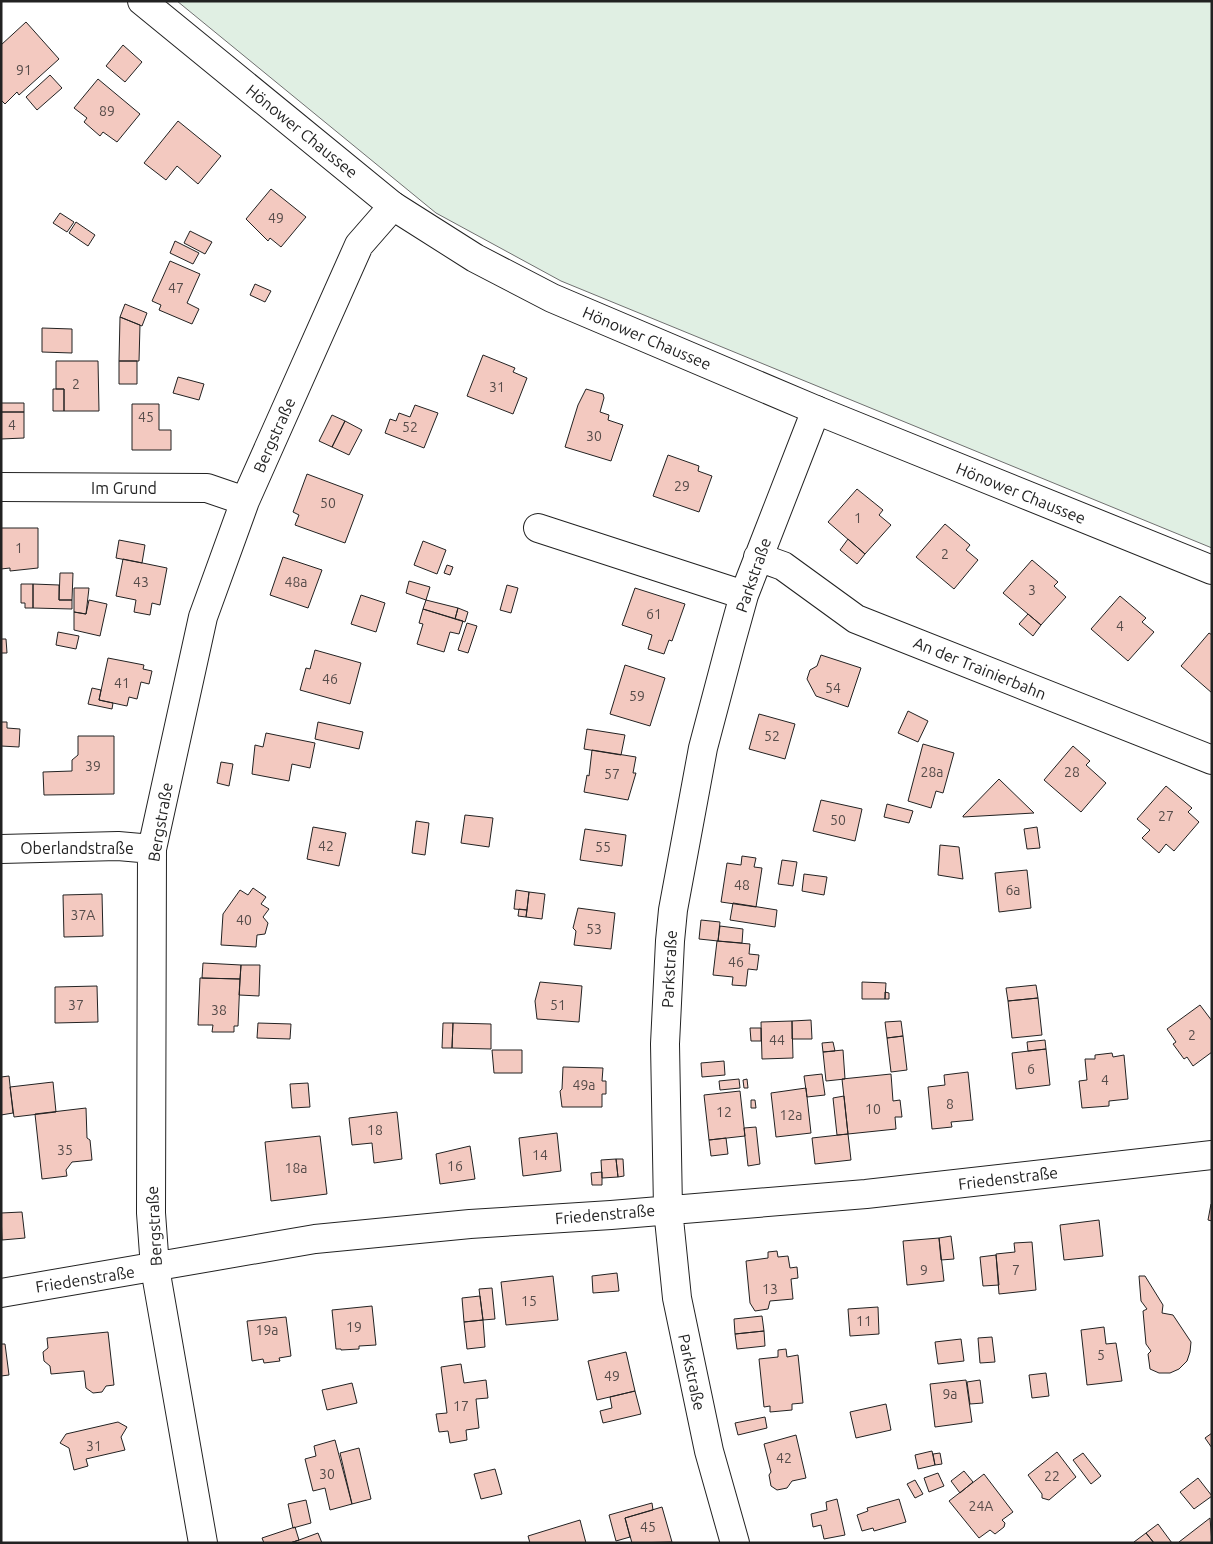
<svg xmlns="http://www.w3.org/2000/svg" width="1213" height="1544" font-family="Ubuntu,sans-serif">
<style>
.green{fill:#e0efe3;stroke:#6f6f6f}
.building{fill:#f3c9c0;stroke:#222}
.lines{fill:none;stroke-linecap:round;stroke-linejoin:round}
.minor-casing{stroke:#222;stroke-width:30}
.major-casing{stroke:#222;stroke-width:30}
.minor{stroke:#fff;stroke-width:28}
.major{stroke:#fff;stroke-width:28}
.labels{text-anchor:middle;stroke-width:4;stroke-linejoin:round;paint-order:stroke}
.number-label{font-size:14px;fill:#564c4a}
.street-label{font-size:16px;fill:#222;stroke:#fff}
</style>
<rect width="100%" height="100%" fill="#fff"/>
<path class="green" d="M177,1H1212V548L561,281L436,213Z"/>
<path class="building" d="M26,22L59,59L19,95L17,92L5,104L1,100V45Z
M123,45L142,62L125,82L106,66Z
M50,75L62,88L37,110L26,97Z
M98,79L140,114L117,142L103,132L100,136L84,122L87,118L74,108Z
M178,121L221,156L198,184L177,166L166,180L144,163Z
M271,189L306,217L281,247L270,238L268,241L246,219Z
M60,213L74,222L67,232L53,223Z
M76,222L95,235L88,246L69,233Z
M190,231L212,242L205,254L184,243Z
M175,241L199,253L193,264L170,253Z
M170,261L200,274L187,303L199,309L192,324L159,310L161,305L152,301Z
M255,284L271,291L265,302L250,295Z
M125,304L147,313L142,326L120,317Z
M120,317L140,325L139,361H119Z
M42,328L72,329V353L42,352Z
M483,355L515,368L513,372L527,378L513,414L467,396Z
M56,361H98L99,411H64V389H56Z
M119,361H137V384H119Z
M178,377L204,384L199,400L173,393Z
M53,389H64V411H53Z
M586,389L603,394L604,398L600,412L609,415L608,420L623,425L611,461L565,447L578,405Z
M1,403H24V412H1Z
M132,404H159V430H171V450H132Z
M415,405L438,413L424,448L385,433L390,419L396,421L399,413L410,417Z
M1,412H24V438L1,439Z
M332,415L345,421L332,447L319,441Z
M345,421L362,430L349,455L332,447Z
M668,455L699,466L698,471L712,476L699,512L653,496Z
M307,474L363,495L345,543L295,525L299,515L293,512Z
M857,489L883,510L879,515L891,525L865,554L828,522Z
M945,524L970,545L966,550L978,560L954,589L916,557Z
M1,528H38V568L10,571V568L1,569Z
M848,539L865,554L857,564L840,550Z
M119,540L145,545L142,563L116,558Z
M423,541L446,550L437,574L414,565Z
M283,557L322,570L308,608L270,595Z
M123,559L167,568L160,605L152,603L150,615L134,612L136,600L116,596Z
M1032,560L1058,582L1054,586L1066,597L1041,625L1003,593Z
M447,565L453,567L450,575L444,573Z
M60,573H73L72,600H59Z
M409,581L430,587L426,600L406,593Z
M21,584H33V608H25V603H21Z
M33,584L59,585V600H72V609L33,608Z
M507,585L518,588L511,613L500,610Z
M74,588H89L86,614L74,612Z
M635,588L685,604L672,641L669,640L664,654L648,649L652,635L622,625Z
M361,595L385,603L376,632L351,624Z
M1120,596L1146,618L1142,622L1154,632L1128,661L1091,629Z
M89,600L107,604L100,636L74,630V612L86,614Z
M426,600L458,608L455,619L423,609Z
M458,608L468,612L465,622L455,619Z
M423,609L463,621L459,634L450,632L444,652L417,644L423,624L419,623Z
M1028,614L1041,625L1033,636L1019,624Z
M467,623L477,626L468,653L458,650Z
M58,632L79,636L76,649L56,645Z
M1209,633L1212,635V693L1181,666Z
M1,639H6L7,653H1Z
M315,650L361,663L350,704L300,690L306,668L310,669Z
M821,655L861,668L848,707L816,696L807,679L810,670L817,666Z
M108,658L144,665L143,669L152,671L149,684L141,682L137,699L129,697L127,706L99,700Z
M625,665L665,678L650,726L610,714Z
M92,688L101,690L99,700L113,703L112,709L88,704Z
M908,711L928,721L918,742L898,733Z
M759,714L795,724L785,759L749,749Z
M1,722H7V728L20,729L19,747L1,746Z
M318,722L363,732L359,749L315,739Z
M587,729L625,735L621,755L584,749Z
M266,733L315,743L310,768L292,764L289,781L252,774L255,745L263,747Z
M78,736H114V794L44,795L43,772L72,771V760L78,755Z
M923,744L954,753L943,793L936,791L931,808L908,801Z
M1073,746L1090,761L1086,765L1106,783L1081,812L1044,780Z
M592,750L636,757L633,773H636L628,800L584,792L587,775L589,776Z
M221,762L233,764L229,786L217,783Z
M999,779L1034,813L963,817V816Z
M1166,786L1192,808L1188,812L1199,822L1174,851L1166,844L1159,853L1142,838L1150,830L1137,819Z
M821,800L862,809L855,841L813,831Z
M887,804L913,811L909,823L884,817Z
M465,815L493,818L489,847L461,843Z
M416,821L429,823L425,855L412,853Z
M313,827L346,833L339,866L307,859Z
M1037,827L1040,848L1027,849L1024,829Z
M585,829L626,835L622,866L580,860Z
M940,845L959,847L963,879L938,875Z
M742,856L756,858L754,867L762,868L756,907L721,902L727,863L741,865Z
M782,860L797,862L793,886L778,884Z
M1027,870L1031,908L999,912L995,873Z
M804,874L827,877L824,895L802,891Z
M253,888L266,897L261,904L269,909L263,917L268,923L265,934L257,935L256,947L221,945L223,914L240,890L248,895Z
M516,890L529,892L527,910L514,909Z
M529,892L545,894L542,919L526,917Z
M102,894L103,936L64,937L63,895Z
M733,903L777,910L775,927L730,920Z
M578,908L615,913L611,949L574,945L576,931L573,928Z
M519,909L527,910L526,917L518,916Z
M701,920L720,922L718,941L699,939Z
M720,926L743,929L742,943L718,941Z
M717,941L750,944L749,954L759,955L757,970L748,969L746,986L732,985L733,977L713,975Z
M203,963L241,965L240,979L202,978Z
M241,965H260L259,996L239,995Z
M200,978L240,979L238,1026H234V1032H212L213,1025H198Z
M540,982L582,986L579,1022L537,1019L535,1001Z
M862,982L886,983L885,999H862Z
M1036,985L1038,998L1008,1001L1006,988Z
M97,986L98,1022L55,1023V987Z
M885,992L889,993V999H885Z
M1038,998L1042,1035L1012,1038L1008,1001Z
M1200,1005L1212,1021V1052L1193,1066L1187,1057L1184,1059L1173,1044L1176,1042L1167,1029Z
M811,1020L812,1039H792V1021Z
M792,1021L793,1058L762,1059L761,1022Z
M901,1021L903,1036L887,1038L885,1022Z
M258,1023L291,1024L290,1039L257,1038Z
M443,1023H453L452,1048H442Z
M453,1023L491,1024V1049L452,1048Z
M750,1028H761V1041H751Z
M903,1036L907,1070L891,1072L887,1038Z
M1045,1040L1046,1049L1028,1051L1027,1042Z
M833,1042L835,1051L823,1052L822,1043Z
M1046,1049L1050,1085L1016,1089L1012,1053Z
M492,1050H522V1073H494Z
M843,1050L845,1079L826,1081L823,1052Z
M1112,1053L1113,1057L1124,1055L1128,1099L1109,1101V1106L1082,1108L1079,1081L1087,1080L1085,1059H1095V1055Z
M724,1061L725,1075L702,1077L701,1063Z
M563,1067L603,1068L602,1081H606V1094H602V1107H562L560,1091L562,1089Z
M968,1072L973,1120L951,1122L952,1127L932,1129L928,1087L945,1085L944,1075Z
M822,1074L825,1095L807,1097L804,1076Z
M891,1074L893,1101L900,1100L902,1117H895L896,1129L848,1134L842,1079Z
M9,1076L13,1113L1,1115V1077Z
M739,1079L740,1088L720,1090L719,1081Z
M747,1079L748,1088H744L743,1080Z
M53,1082L56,1112L14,1117L10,1087Z
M308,1083L310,1107L292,1108L290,1084Z
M806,1088L811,1133L776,1137L771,1093Z
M740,1091L745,1136L709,1140L704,1095Z
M844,1096L848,1134L837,1135L833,1098Z
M751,1100H755L756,1108H751Z
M86,1108L87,1138L90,1140L92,1160L72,1162L66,1170L67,1176L42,1179L35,1114Z
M397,1112L402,1159L374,1163L372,1143L352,1145L349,1118Z
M756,1127L760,1164L748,1166L744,1128Z
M557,1133L561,1171L523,1176L519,1138Z
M848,1134L851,1160L815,1164L812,1138Z
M320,1136L327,1194L271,1201L265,1142Z
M726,1138L728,1154L711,1156L709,1140Z
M470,1146L475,1179L440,1184L436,1154Z
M616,1159L618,1177L602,1178L601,1160Z
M616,1159H623L624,1176L618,1177Z
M602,1172V1185H592L591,1173Z
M1211,1204L1212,1205V1221L1208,1220Z
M22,1212L25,1238L2,1240L1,1213Z
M1099,1220L1103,1256L1064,1260L1060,1225Z
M951,1236L954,1259L941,1260L939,1238Z
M939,1238L944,1281L907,1285L903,1241Z
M1032,1242L1036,1290L999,1294L996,1254L1015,1252L1014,1243Z
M777,1251L778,1257L788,1256L790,1268L797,1267L798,1278L791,1279L793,1299L770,1301L768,1309L755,1311L750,1303L746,1261L768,1258V1252Z
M996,1255L999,1285L983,1286L980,1257Z
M617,1273L619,1291L593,1293L592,1276Z
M553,1276L558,1320L506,1325L501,1282Z
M1139,1276H1145L1163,1305L1162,1313L1173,1315L1191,1342L1190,1352L1187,1361L1179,1369L1170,1373H1159L1150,1369L1148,1354L1151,1351L1146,1344L1143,1311L1147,1309L1141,1301Z
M492,1288L495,1319L483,1320L479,1289Z
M480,1296L483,1320L464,1322L462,1298Z
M372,1306L376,1345L359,1346V1349L341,1350V1349H336L332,1310Z
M878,1307L879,1334L850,1336L848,1309Z
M762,1316L764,1331L735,1334L734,1319Z
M286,1317L291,1356L279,1358L280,1361L264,1363L263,1359L252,1361L247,1321Z
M483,1320L485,1347L467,1349L464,1322Z
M1104,1327L1106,1344L1116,1343L1122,1381L1087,1385L1081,1330Z
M764,1331L765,1346L737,1349L735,1334Z
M108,1332L114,1385L106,1386L102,1392L93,1393L86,1388L84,1371L51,1374L50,1366L44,1361L43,1352L48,1348L47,1338Z
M992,1337L995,1362L980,1363L978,1338Z
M961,1339L964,1361L938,1364L935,1342Z
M1,1344H5L9,1375L1,1376Z
M786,1349L787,1357L798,1355L803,1403L792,1404V1410L770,1412V1406L764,1407L759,1359L778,1357V1350Z
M626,1352L635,1391L597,1400L588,1361Z
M461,1364L464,1383L486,1380L488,1398L476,1399L479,1428L466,1430L467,1440L450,1443L448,1431L439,1432L436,1414L447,1413L441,1367Z
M1046,1373L1049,1396L1032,1398L1029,1375Z
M966,1380L972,1422L935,1427L930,1384Z
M980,1380L983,1403L970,1404L967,1382Z
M352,1383L357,1403L327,1410L322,1390Z
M635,1391L641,1414L603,1423L600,1411L612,1408L610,1397Z
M886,1404L891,1430L856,1438L850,1412Z
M765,1417L767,1428L738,1435L735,1423Z
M118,1422L127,1427L121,1437L125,1450L86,1459L88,1466L74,1470L69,1448L60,1443L66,1434Z
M1212,1433V1448L1205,1438Z
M796,1435L806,1478L792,1481L787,1488L777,1490L771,1486L769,1475L771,1472L764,1444Z
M335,1440L352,1504L330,1510L325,1488L313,1491L305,1459L316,1456L314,1446Z
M359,1448L371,1499L352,1504L340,1453Z
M932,1451L935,1465L918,1469L915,1455Z
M1057,1452L1076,1477L1049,1500L1042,1498V1494L1028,1475Z
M940,1453L942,1464L935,1465L933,1454Z
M1083,1453L1101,1476L1091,1484L1073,1460Z
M495,1469L502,1494L481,1499L474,1474Z
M964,1471L973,1482L960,1493L951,1481Z
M938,1473L944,1486L929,1492L924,1478Z
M984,1474L1013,1512L1002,1520L1005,1523L1004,1527L995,1534L990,1530L979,1538L949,1501Z
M1198,1478L1212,1496L1194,1509L1180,1492Z
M915,1480L923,1494L915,1498L907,1484Z
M837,1499L845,1535L824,1539L821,1525L813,1527L811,1514L827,1510L826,1502Z
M899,1499L906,1522L874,1531L873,1528L862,1531L857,1515L868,1511L867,1508Z
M306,1500L311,1523L293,1528L288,1504Z
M652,1503L653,1510L625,1518L630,1537L616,1541L609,1515Z
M662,1507L672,1542L632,1543L625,1518Z
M1210,1518L1212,1543H1180L1179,1542Z
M580,1520L586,1543H530L528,1536Z
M1158,1524L1172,1543H1154L1146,1533Z
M295,1527L299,1540L290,1543H264L262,1538Z
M318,1533L322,1543H290L299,1540Z
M1146,1533L1154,1543H1135L1134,1542Z"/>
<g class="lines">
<g class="minor-casing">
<path id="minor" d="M1,487L207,488L245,501
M538,528L744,595
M758,557L783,566L856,619L1212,760
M1,849L118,846L152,849
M1,1293L315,1239L470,1224L611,1215L866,1194L1212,1155
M203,1543L155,1268L151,1213L152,849L203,617L245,501L359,245L393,206
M735,1543L709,1451L677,1298L668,1209L665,1044L670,941L673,910L703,748L731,642L744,595L816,410"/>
</g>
<g class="major-casing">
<path id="major" d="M142,1L393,206L475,258L552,298L816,410L1212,570"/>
</g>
<use href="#minor" class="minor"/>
<use href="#major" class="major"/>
</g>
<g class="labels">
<g class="number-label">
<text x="24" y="75">91</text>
<text x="107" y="116">89</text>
<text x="276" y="223">49</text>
<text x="176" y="293">47</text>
<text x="76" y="389">2</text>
<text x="497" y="392">31</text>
<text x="146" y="422">45</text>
<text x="12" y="430">4</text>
<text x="410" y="432">52</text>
<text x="594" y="441">30</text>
<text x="682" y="491">29</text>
<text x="328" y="508">50</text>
<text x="858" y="523">1</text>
<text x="19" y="553">1</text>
<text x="945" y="559">2</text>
<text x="141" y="587">43</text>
<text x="296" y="587">48a</text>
<text x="1032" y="595">3</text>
<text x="654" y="619">61</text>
<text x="1120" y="631">4</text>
<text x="330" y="684">46</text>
<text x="122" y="688">41</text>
<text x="833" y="693">54</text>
<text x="637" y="701">59</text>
<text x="772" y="741">52</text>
<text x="93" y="771">39</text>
<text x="932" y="777">28a</text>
<text x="1072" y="777">28</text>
<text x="612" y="779">57</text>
<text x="1166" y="821">27</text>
<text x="838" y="825">50</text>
<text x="326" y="851">42</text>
<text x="603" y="852">55</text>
<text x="742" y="890">48</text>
<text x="1013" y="895">6a</text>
<text x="83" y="920">37A</text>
<text x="244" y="925">40</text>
<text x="594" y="934">53</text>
<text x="736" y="967">46</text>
<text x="76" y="1010">37</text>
<text x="558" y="1010">51</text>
<text x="219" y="1015">38</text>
<text x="1192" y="1040">2</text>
<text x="777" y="1045">44</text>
<text x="1031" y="1074">6</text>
<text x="1105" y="1085">4</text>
<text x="584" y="1090">49a</text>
<text x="950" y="1109">8</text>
<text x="873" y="1114">10</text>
<text x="724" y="1117">12</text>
<text x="791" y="1120">12a</text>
<text x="375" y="1135">18</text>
<text x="65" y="1155">35</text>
<text x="540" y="1160">14</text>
<text x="455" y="1171">16</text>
<text x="296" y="1173">18a</text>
<text x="924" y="1275">9</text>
<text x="1016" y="1275">7</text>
<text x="770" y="1294">13</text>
<text x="529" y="1306">15</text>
<text x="864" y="1326">11</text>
<text x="354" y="1332">19</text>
<text x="267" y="1335">19a</text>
<text x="1101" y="1360">5</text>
<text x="612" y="1381">49</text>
<text x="950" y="1399">9a</text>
<text x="461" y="1411">17</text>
<text x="94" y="1451">31</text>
<text x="784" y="1463">42</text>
<text x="327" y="1479">30</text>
<text x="1052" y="1481">22</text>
<text x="981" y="1511">24A</text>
<text x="648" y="1532">45</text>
</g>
<g class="street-label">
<text transform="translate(302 131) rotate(39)" y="6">Hönower Chaussee</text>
<text transform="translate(647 338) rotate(23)" y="6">Hönower Chaussee</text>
<text transform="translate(274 435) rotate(-66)" y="6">Bergstraße</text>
<text x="124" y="494">Im Grund</text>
<text transform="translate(1021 493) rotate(22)" y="6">Hönower Chaussee</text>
<text transform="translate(753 575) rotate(-71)" y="6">Parkstraße</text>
<text transform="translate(980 668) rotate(22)" y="6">An der Trainierbahn</text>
<text transform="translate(160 822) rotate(-80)" y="6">Bergstraße</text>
<text x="77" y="854">Oberlandstraße</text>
<text transform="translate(669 969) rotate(-87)" y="6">Parkstraße</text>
<text transform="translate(1008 1178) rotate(-7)" y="6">Friedenstraße</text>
<text transform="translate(605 1214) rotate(-5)" y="6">Friedenstraße</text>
<text transform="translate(154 1226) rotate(-93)" y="6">Bergstraße</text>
<text transform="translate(85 1279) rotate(-9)" y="6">Friedenstraße</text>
<text transform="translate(692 1372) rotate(78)" y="6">Parkstraße</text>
</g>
</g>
<rect width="1213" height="1544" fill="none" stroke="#222222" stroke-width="5"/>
</svg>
